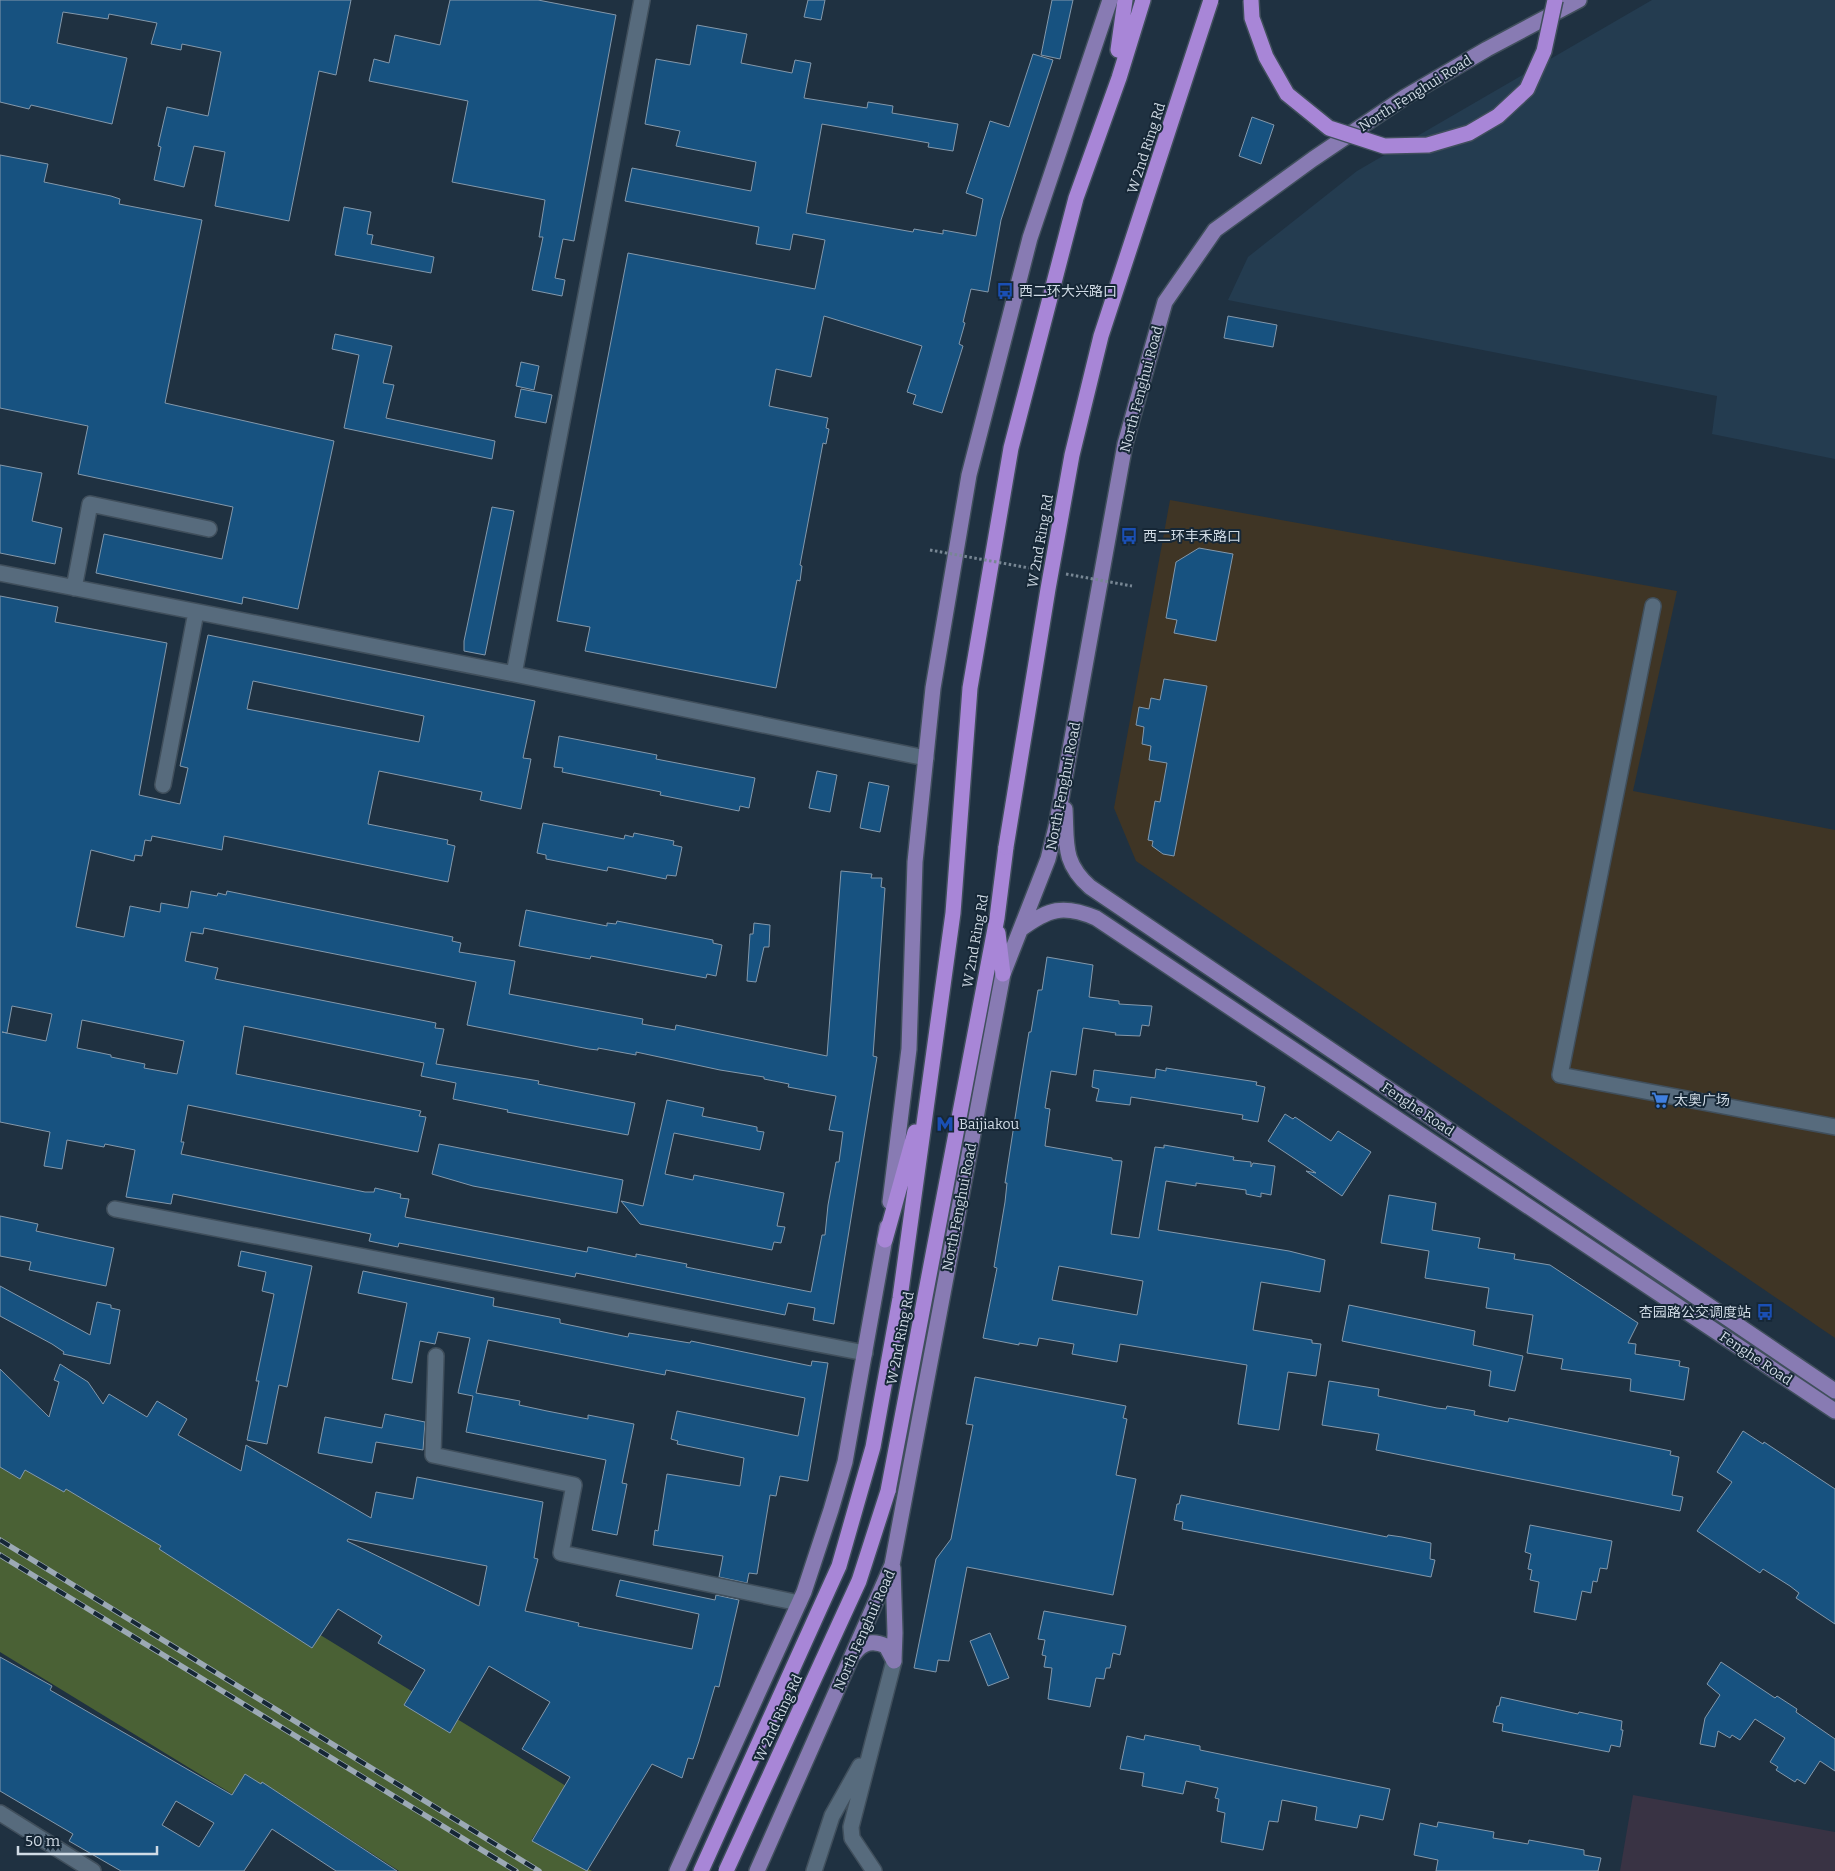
<svg xmlns="http://www.w3.org/2000/svg" width="1835" height="1871" font-family="Bitter,'Noto Sans SC',serif">
<style>
.commercial{fill:#3f3525}
.built{fill:#243c50}
.education{fill:#393344}
.green{fill:#4a6135}
.building{fill:#175280;stroke:#8398ab;fill-rule:evenodd}
.lines{fill:none;stroke-linecap:round;stroke-linejoin:round}
.minor-casing{stroke:#404f5c;stroke-width:18}
.major-casing{stroke:#404f5c;stroke-width:18}
.highway-casing{stroke:#404f5c;stroke-width:18}
.minor{stroke:#576b7d;stroke-width:15}
.major{stroke:#887bb3;stroke-width:15}
.highway{stroke:#a886d7;stroke-width:15}
.rail-casing{stroke:#9ca9b5;stroke-width:5.5}
.rail{stroke:#162736;stroke-width:4;stroke-dasharray:11;stroke-linecap:butt}
.highway-bridge-casing{stroke:#404f5c;stroke-width:18;stroke-linecap:butt}
.path-bridge{stroke:#788794;stroke-width:3;stroke-dasharray:2.5 2.5;stroke-linecap:butt}
.highway-bridge{stroke:#a886d7;stroke-width:15}
.labels{text-anchor:middle;stroke-width:4;stroke-linejoin:round;paint-order:stroke}
.street-label{font-size:14px;fill:#d0dbe5;stroke:#162736}
.poi-label{font-size:14px;fill:#d0dbe5;stroke:#162736;text-anchor:start}
</style>
<rect width="100%" height="100%" fill="#1f3141"/>
<path class="commercial" d="M1170,500L1677,591L1633,791L1835,830V1338L1136,861L1114,808Z"/>
<path class="built" d="M1652,0H1835V459L1712,434L1717,396L1228,300L1248,257L1357,171Z"/>
<path class="education" d="M1633,1795L1835,1832V1871H1620Z"/>
<path class="green" d="M0,1438L566,1786L532,1839L592,1871H399L271,1788L250,1805L0,1652Z"/>
<path class="building" d="M0,0H351L336,75L319,71L289,221L215,206L225,152L194,146L184,187L154,180L161,147L158,146L167,107L208,116L221,52L182,44L181,50L151,44L157,23L109,14L108,19L63,12L57,43L127,58L112,124L31,105L29,109L0,102Z
M450,0H538L616,15L574,241L563,239L555,278L565,280L562,296L532,290L543,237H539L545,200L452,182L468,101L369,81L374,59L389,63L395,35L440,45Z
M808,0H825L821,20L804,17Z
M1052,0H1073L1060,59L1041,55Z
M697,25L747,34L741,63L792,73L795,60L811,63L804,98L867,108L868,102L893,106L892,113L958,124L953,151L928,147L929,143L822,124L806,213L913,232L914,229L943,234V230L976,236L983,199L966,193L990,121L1009,127L1033,54L1053,60L1001,220L988,292L971,289L963,322L965,323L959,344L963,346L942,413L913,404L916,395L907,392L922,346L824,316L811,377L776,369L769,406L828,418L826,428L829,429L826,444L823,443L800,565L802,566L800,581L797,580L776,688L585,651L590,627L557,621L628,253L815,289L825,240L793,234L790,250L756,244L759,227L625,201L632,168L751,191L756,162L676,146L680,131L645,124L656,59L690,65Z
M1252,117L1274,125L1261,164L1239,156Z
M0,155L48,164L44,182L111,196L120,199L119,204L202,220L165,403L334,441L298,609L243,597L242,604L96,573L104,534L222,559L233,507L78,474L88,426L0,408Z
M344,207L371,212L367,234L373,235L371,244L434,257L431,273L335,255Z
M1228,316L1277,325L1273,347L1224,338Z
M335,334L392,346L383,383L394,385L386,418L495,441L492,459L344,428L359,355L332,349Z
M521,362L539,366L534,390L516,386Z
M521,389L552,395L546,423L515,417Z
M0,465L42,473L32,521L62,528L55,564L0,553Z
M492,507L514,511L485,655L464,651V641Z
M1199,548L1233,554L1216,641L1174,633L1177,620L1166,618L1176,562Z
M0,596L58,607L55,622L167,643L139,795L180,804L188,768L180,766L208,635L535,701L523,758L531,759L521,809L480,800L482,792L379,771L368,824L448,840L447,844L455,846L448,882L224,836L222,850L152,836L151,841L145,840L142,856L135,855L134,861L91,850L76,927L124,937L130,906L160,912L161,903L188,908L191,891L217,896L218,893L226,895L227,891L453,937L452,941L461,943L459,952L515,961L509,994L643,1019L642,1024L675,1030L676,1025L827,1056L841,871L872,874L871,878H882L881,887L885,888L873,1056L877,1057L834,1324L813,1320L815,1308L788,1303L785,1315L576,1273L575,1277L399,1243L398,1247L369,1241L371,1234L173,1194L171,1204L126,1197L135,1150L105,1144L104,1147L67,1140L62,1169L44,1166L50,1132L0,1122ZM253,681L424,716L419,742L247,709ZM204,928L476,982L467,1025L589,1049L598,1050V1048L636,1055V1052L720,1070L764,1077V1079L789,1084L788,1087L836,1096L829,1130L843,1132L839,1162H836L828,1205L825,1235H822L811,1292L686,1267L687,1264L636,1254V1257L588,1247L587,1252L405,1217L409,1199L400,1198L401,1194L375,1188L374,1192H365L181,1154L184,1142H181L188,1105L418,1152L426,1117L419,1116L421,1111L236,1074L244,1026L424,1063L421,1076L456,1083L453,1099L508,1110L507,1112L628,1135L635,1103L538,1084L539,1081L436,1064L444,1029L435,1028L436,1023L215,979L218,968L185,961L191,932L203,934ZM12,1006L52,1014L46,1041L2,1032L7,1033ZM82,1020L184,1041L177,1074L144,1068L145,1064L111,1057V1055L77,1048Z
M1164,679L1207,686L1174,856L1163,854L1152,846L1153,841L1148,840L1155,801L1160,802L1167,763L1149,760L1151,746L1142,744L1144,727L1136,725L1139,707L1149,709L1151,698L1160,700Z
M559,736L657,755L656,759L755,778L749,808L740,806L739,811L660,795L661,792L562,772L563,768L554,767Z
M817,771L837,775L830,812L809,808Z
M869,782L889,786L880,832L860,828Z
M543,823L624,839L625,835L633,837L634,833L674,841L673,845L682,847L676,876L667,875L666,879L608,867L607,871L546,859V855L537,853Z
M526,910L607,926V923L616,924L617,921L713,940V943L722,945L716,976L707,974L706,978L591,956L590,959L519,946Z
M754,923L770,925L769,947H764L756,982L747,981L750,934H753Z
M1047,957L1093,965L1089,997L1119,1001V1004L1152,1006L1149,1026L1142,1025L1140,1036L1115,1035L1116,1033L1083,1028L1076,1075L1051,1071L1045,1108L1050,1109L1045,1146L1112,1158V1160L1122,1161L1111,1234L1139,1238L1155,1147L1164,1148V1145L1234,1157L1233,1160L1251,1162V1167L1253,1163L1275,1166L1271,1195L1261,1193V1197L1246,1194V1190L1196,1183V1186L1166,1181L1158,1230L1289,1251L1325,1260L1320,1292L1261,1282L1253,1330L1312,1340V1343L1321,1344L1316,1376L1288,1372L1279,1430L1238,1424L1247,1365L1120,1344L1117,1362L1072,1354L1074,1344L1039,1338L1037,1346L1019,1343V1345L983,1338L997,1268L994,1267L1005,1202L1007,1183H1005L1020,1086L1029,1032H1031L1038,990H1042ZM1059,1266L1143,1281L1137,1315L1052,1300Z
M1166,1068L1257,1082L1256,1085L1265,1087L1258,1122L1242,1119L1243,1115L1131,1097L1130,1105L1096,1101L1099,1089L1092,1087L1094,1070L1155,1078L1156,1069L1166,1071Z
M667,1100L704,1108L702,1116L757,1127V1131L764,1132L760,1150L674,1133L665,1174L693,1180L694,1175L784,1193L777,1226L785,1227L781,1243L774,1242L772,1250L640,1224L621,1201L643,1206Z
M1285,1114L1293,1119L1295,1117L1331,1141L1338,1131L1371,1152L1342,1196L1306,1171L1316,1173L1268,1141Z
M439,1144L623,1180L617,1213L473,1186L432,1174Z
M1389,1195L1436,1203L1432,1230L1480,1238L1478,1248L1515,1254L1514,1259L1550,1265L1638,1323L1628,1343L1636,1344L1635,1354L1680,1361L1679,1366L1689,1368L1684,1400L1630,1391L1631,1379L1561,1369L1563,1359L1527,1353L1533,1315L1486,1308L1489,1288L1425,1278L1429,1251L1381,1243Z
M0,1216L38,1224L36,1231L114,1248L106,1286L29,1270L31,1262L0,1256Z
M241,1251L312,1266L287,1387L279,1385L267,1444L247,1440L259,1381H256L274,1294L262,1291L266,1272L238,1266Z
M363,1271L494,1298L493,1306L560,1319V1323L628,1337L629,1333L690,1343L691,1341L811,1366L812,1361L828,1363L808,1481L780,1476L776,1496L770,1495L757,1574L749,1573L747,1583L719,1577L723,1556L653,1545L655,1530L658,1531L667,1474L740,1486L744,1458L677,1444L678,1441L671,1439L677,1411L798,1436L805,1398L666,1370L665,1375L488,1340L476,1393L520,1401L519,1405L547,1411L588,1419V1415L634,1424L622,1483L627,1484L617,1535L592,1530L606,1460L466,1432L473,1396L458,1393L470,1338L438,1332L435,1344L420,1341L412,1383L392,1379L407,1303L358,1293Z
M0,1286L90,1335L97,1302L111,1305V1308L120,1310L110,1364L63,1354L64,1352L52,1344L0,1316Z
M1349,1305L1475,1331L1473,1345L1523,1356L1515,1391L1489,1386L1491,1371L1342,1341Z
M60,1364L88,1382L103,1404L109,1394L147,1417L157,1401L187,1419L178,1435L241,1471L246,1445L371,1518L376,1492L413,1499L417,1477L543,1502L534,1558L538,1559L525,1611L579,1623L578,1626L692,1649L699,1614L616,1596L620,1580L715,1600L716,1595L739,1600L719,1687L715,1686L699,1741L693,1759L688,1758L682,1778L652,1764L587,1871L532,1841L570,1777L522,1749L550,1702L489,1666L450,1733L404,1705L425,1670L378,1643L382,1636L338,1609L312,1648L159,1549L161,1546L66,1489L64,1492L25,1470L20,1479L0,1467V1369L49,1417L59,1382L54,1380ZM348,1539L487,1566L479,1606L347,1541Z
M975,1377L1126,1406L1123,1418L1127,1419L1116,1475L1136,1479L1113,1595L967,1567L949,1661L938,1660L936,1672L914,1668L936,1559L951,1539L973,1425L966,1424Z
M1329,1381L1379,1389L1378,1396L1437,1408L1446,1409L1447,1406L1475,1411L1474,1415L1508,1422L1509,1418L1671,1451L1670,1455L1679,1457L1672,1495L1683,1497L1680,1511L1376,1450L1379,1434L1322,1425Z
M385,1414L425,1422L423,1450L376,1442L372,1463L318,1453L325,1417L382,1428Z
M1743,1431L1763,1444L1764,1442L1835,1489V1624L1796,1598L1799,1593L1790,1586L1763,1569L1760,1573L1697,1531L1732,1482L1717,1472Z
M1181,1495L1387,1537L1388,1535L1402,1537L1431,1543L1430,1559L1435,1560L1431,1577L1182,1529L1183,1522L1174,1520L1177,1504H1179Z
M1530,1525L1612,1541L1607,1569L1600,1568L1597,1582L1593,1581L1591,1593L1582,1591L1576,1620L1534,1612L1539,1582L1530,1580L1532,1570L1528,1569L1531,1554L1525,1552Z
M1044,1611L1126,1626L1120,1655L1113,1653L1110,1668H1106L1104,1679L1096,1678L1090,1707L1048,1699L1052,1668L1044,1667L1046,1656L1042,1655L1045,1640L1038,1639Z
M990,1633L1009,1678L988,1686L970,1641Z
M0,1657L52,1686L50,1690L232,1795L245,1774L261,1784L262,1782L397,1871H336L272,1829L244,1871H121L69,1841L73,1834L0,1791ZM176,1801L214,1823L199,1847L162,1825Z
M1721,1662L1775,1698L1777,1696L1797,1709L1796,1712L1835,1739V1771L1820,1761L1805,1784L1797,1779L1795,1782L1776,1770L1778,1767L1770,1762L1785,1738L1755,1719L1740,1740L1732,1735L1730,1738L1718,1731L1715,1747L1700,1744L1705,1718L1720,1695L1707,1684Z
M1501,1697L1578,1714L1579,1712L1622,1721L1621,1730H1623L1620,1747L1611,1745L1609,1752L1502,1731L1503,1724L1493,1722L1497,1706H1499Z
M1145,1735L1200,1746V1750L1390,1789L1383,1820L1360,1815L1357,1828L1315,1820L1317,1807L1282,1800L1278,1822L1269,1821L1263,1850L1221,1842L1225,1813L1217,1811L1219,1799L1215,1798L1218,1788L1186,1781L1183,1794L1142,1786L1144,1773L1120,1769L1127,1736L1144,1740Z
M1438,1822L1494,1832L1493,1838L1511,1841L1528,1844L1529,1840L1584,1850V1855L1601,1858L1598,1871H1436L1438,1860L1414,1855L1420,1823L1437,1827Z"/>
<g class="lines">
<g class="minor-casing">
<path id="minor" d="M642,0L514,674L926,758
M0,573L514,674
M74,588L90,504L209,529
M1653,606L1560,1075L1835,1127
M163,785L196,612
M115,1209L865,1353
M436,1356L433,1455L574,1485L561,1553L799,1603
M0,1813L93,1871
M814,1871L832,1816L860,1766
M874,1871L852,1838L851,1827L894,1661"/>
</g>
<g class="major-casing">
<path id="major" d="M1065,809C1067,843 1062,862 1090,887L1835,1391
M1021,929C1048,909 1063,904 1096,918L1835,1411
M890,1202L909,1049L915,862L933,688L969,475L1030,238L1110,0
M893,1568L895,1633L894,1661
M854,1654C863,1642 873,1640 886,1646L894,1661
M677,1871L804,1592L831,1510L845,1462L887,1227
M757,1871L892,1565L1003,974L1048,859L1056,827L1125,444L1165,302L1215,230L1313,159L1405,97L1487,49L1579,0"/>
</g>
<g class="highway-casing">
<path id="highway" d="M1118,50L1125,0
M998,933L1003,974
M885,1240L915,1132
M888,1491L997,918L1006,847
M701,1871L839,1566L873,1447L900,1298L953,913L970,688L1011,448L1076,198L1119,78L1143,0"/>
</g>
<use href="#minor" class="minor"/>
<use href="#major" class="major"/>
<use href="#highway" class="highway"/>
<g class="rail-casing">
<path id="rail" d="M0,1540L539,1871
M0,1555L516,1871"/>
</g>
<use href="#rail" class="rail"/>
<g class="highway-bridge-casing">
<path id="highway-bridge" d="M1251,0L1252,18L1266,57L1287,94L1329,128L1384,146L1428,145L1469,133L1498,116L1527,89L1544,51L1555,0
M1006,847L1048,589L1072,455L1101,336L1211,0
M726,1871L859,1581L888,1491"/>
</g>
<path class="path-bridge" d="M930,550L1035,569
M1066,574L1132,586"/>
<use href="#highway-bridge" class="highway-bridge"/>
</g>
<defs>
<g id="bus-bare" transform="scale(1.35)"><path d="M-5-6H5V4H4V6H2V4H-2V6H-4V4H-5ZM-3.5-4V0h7V-4ZM-3.5 1.2v1.5H-2V1.2ZM2 1.2v1.5H3.5V1.2Z" fill="#1a4fb4" stroke="#162736" stroke-width="2.5" paint-order="stroke"/></g>
<g id="supermarket-bare" transform="scale(1.35)"><path d="M-6-5.5h2.5l.6 2H6L4.5 2H-2.5L-4.4-4H-6ZM-1.5 3.2a1.3 1.3 0 1 0 .1 0ZM3 3.2a1.3 1.3 0 1 0 .1 0Z" fill="#3f7fe0" stroke="#162736" stroke-width="2.5" paint-order="stroke"/></g>
<g id="metro-bare" transform="scale(1.35)"><path d="M-5.5 5V-5H-3L0 0L3-5H5.5V5H3V-.5L0 4L-3-.5V5Z" fill="#1a4fb4" stroke="#162736" stroke-width="2.5" paint-order="stroke"/></g>
</defs>
<g fill-rule="evenodd">
<use href="#bus-bare" x="1005" y="291"/>
<use href="#bus-bare" x="1129" y="536"/>
<use href="#supermarket-bare" x="1660" y="1100"/>
<use href="#metro-bare" x="945" y="1124"/>
<use href="#bus-bare" x="1765" y="1312"/>
</g>
<g class="labels">
<g class="street-label">
<text transform="translate(1415 93) rotate(-32)" y="5">North Fenghui Road</text>
<text transform="translate(1146 148) rotate(-72)" y="5">W 2nd Ring Rd</text>
<text transform="translate(1141 389) rotate(-75)" y="5">North Fenghui Road</text>
<text transform="translate(1040 541) rotate(-80)" y="5">W 2nd Ring Rd</text>
<text transform="translate(1063 786) rotate(-79)" y="5">North Fenghui Road</text>
<text transform="translate(975 941) rotate(-80)" y="5">W 2nd Ring Rd</text>
<text transform="translate(1418 1109) rotate(34)" y="5">Fenghe Road</text>
<text transform="translate(959 1207) rotate(-79)" y="5">North Fenghui Road</text>
<text transform="translate(900 1338) rotate(-79)" y="5">W 2nd Ring Rd</text>
<text transform="translate(1756 1358) rotate(34)" y="5">Fenghe Road</text>
<text transform="translate(864 1630) rotate(-66)" y="5">North Fenghui Road</text>
<text transform="translate(778 1718) rotate(-65)" y="5">W 2nd Ring Rd</text>
</g>
<g class="poi-label">
<text x="1019" y="296">西二环大兴路口</text>
<text x="1143" y="541">西二环丰禾路口</text>
<text x="1674" y="1105">太奥广场</text>
<text x="959" y="1129">Baijiakou</text>
<text x="1751" y="1317" text-anchor="end">杏园路公交调度站</text>
</g>
</g>
<path d="M18 1846v8h139v-8" fill="none" stroke="#d0dbe5" stroke-width="2.5"/>
<text x="25" y="1846" font-size="15" fill="#d0dbe5" stroke="#162736" stroke-width="4" paint-order="stroke">50 m</text>
</svg>
